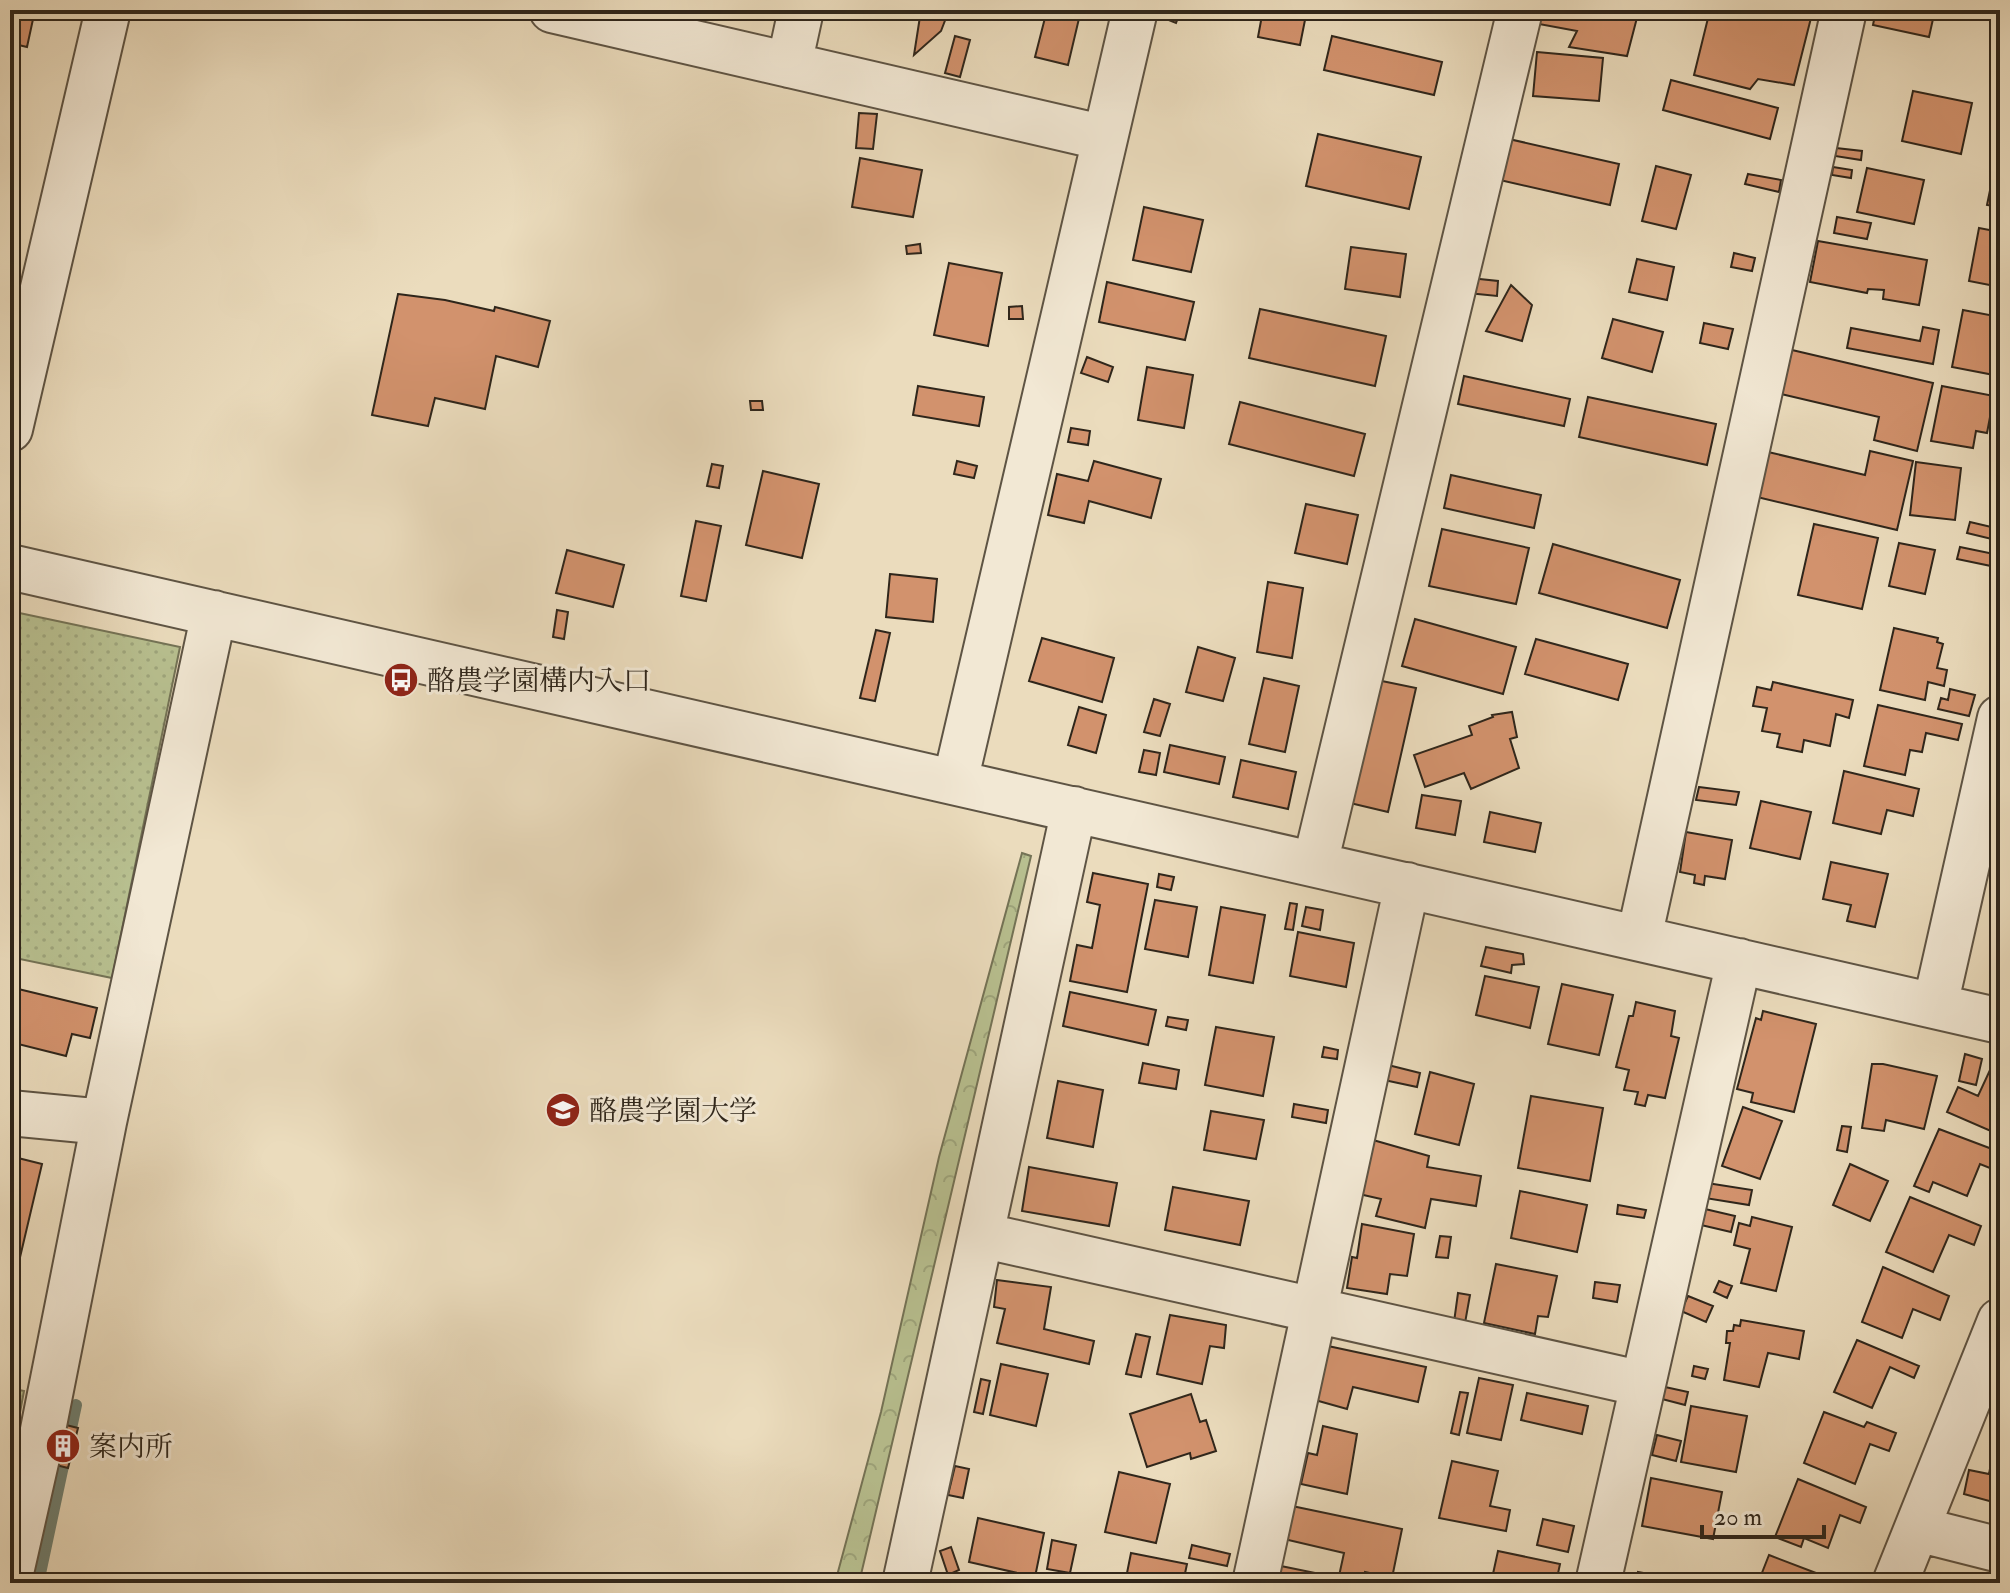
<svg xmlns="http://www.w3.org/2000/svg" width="2010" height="1593" font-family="'IM FELL Double Pica','Noto Serif JP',serif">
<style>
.grass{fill:url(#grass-dots);stroke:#747356;stroke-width:2}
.forest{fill:url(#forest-crowns);stroke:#747356;stroke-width:2}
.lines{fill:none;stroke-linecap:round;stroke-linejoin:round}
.stream{stroke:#6f8072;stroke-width:12}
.building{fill:#d2926d;stroke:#2f261b;stroke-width:2}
.minor-casing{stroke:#5e5444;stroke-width:48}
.minor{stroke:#f2e8d4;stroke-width:44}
.labels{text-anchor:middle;stroke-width:6;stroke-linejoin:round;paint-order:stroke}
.poi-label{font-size:28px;fill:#2f261b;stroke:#f2e8d4;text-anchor:start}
</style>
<defs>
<pattern id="grass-dots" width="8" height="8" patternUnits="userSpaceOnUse" patternTransform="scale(2)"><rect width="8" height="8" fill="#b8c090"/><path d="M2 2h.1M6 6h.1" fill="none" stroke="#9ea57c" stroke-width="1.8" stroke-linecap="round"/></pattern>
<pattern id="forest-crowns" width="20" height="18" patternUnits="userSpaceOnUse" patternTransform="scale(2)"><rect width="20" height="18" fill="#b8c090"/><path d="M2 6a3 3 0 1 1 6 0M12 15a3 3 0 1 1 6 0" fill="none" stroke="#9ea57c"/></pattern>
</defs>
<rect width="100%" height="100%" fill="#ebdcbd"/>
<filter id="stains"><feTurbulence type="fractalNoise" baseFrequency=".0025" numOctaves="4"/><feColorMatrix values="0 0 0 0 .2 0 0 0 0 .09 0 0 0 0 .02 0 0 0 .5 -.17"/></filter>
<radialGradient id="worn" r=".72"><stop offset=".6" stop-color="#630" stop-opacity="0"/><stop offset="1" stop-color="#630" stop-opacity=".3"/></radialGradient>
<path class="grass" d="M10,611L180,647L112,978L10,957Z
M10,1388L24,1391L10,1466Z"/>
<path class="forest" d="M1022,853L1031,856L859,1583H835L881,1412L939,1157Z"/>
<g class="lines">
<path class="stream" d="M38,1583L76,1405"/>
</g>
<path class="building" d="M10,10H35L27,47L10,43Z
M921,10H949L941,31L914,55Z
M1047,10H1081L1068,65L1035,57Z
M1152,10H1181L1176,23L1151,13Z
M1263,10H1307L1300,45L1258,37Z
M1543,10H1639L1627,56L1569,47L1577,31L1539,24Z
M1710,10H1813L1794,85L1758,79L1750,89L1694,75Z
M1876,10H1935L1929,37L1873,25Z
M955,36L970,40L960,77L945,73Z
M1332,36L1442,62L1434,95L1324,70Z
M1537,52L1603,58L1599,101L1533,96Z
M1671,80L1778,108L1770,139L1663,110Z
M1913,91L1972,103L1961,154L1902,141Z
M859,113L877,114L873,149L856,148Z
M1318,134L1421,157L1409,209L1306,186Z
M1500,137L1619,164L1610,205L1491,178Z
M2000,142V207L1987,205Z
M1836,148L1862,151L1861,160L1835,156Z
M860,158L922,170L913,217L852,207Z
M1656,166L1691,175L1676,229L1642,221Z
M1833,167L1852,170L1851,178L1832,175Z
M1867,168L1924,180L1914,224L1857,212Z
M1748,174L1781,180L1779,192L1745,184Z
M1144,207L1203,220L1191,272L1133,260Z
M1837,217L1871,223L1867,239L1834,233Z
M1979,228L2000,232V287L1969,281Z
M1818,241L1927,260L1919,305L1883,299L1884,290L1868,289L1867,293L1810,282Z
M920,244L921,253L907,254L906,246Z
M1351,247L1406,254L1400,297L1345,289Z
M1734,253L1755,258L1752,271L1731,267Z
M1637,259L1674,267L1667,300L1629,292Z
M949,263L1002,273L988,346L934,335Z
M1470,278L1498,281L1497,296L1468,293Z
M1107,282L1194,302L1185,340L1099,322Z
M1511,285L1532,305L1522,341L1486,331Z
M398,294L445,300L494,311L495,307L550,321L538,367L496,356L485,409L435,398L428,426L372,415Z
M1022,306L1023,319H1009V307Z
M1260,309L1386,336L1375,386L1249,358Z
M1963,310L2000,317V344L1994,375L1952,367Z
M1613,319L1663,332L1652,372L1602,358Z
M1704,323L1733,329L1728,349L1700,343Z
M1923,327L1939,330L1933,364L1847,348L1851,328L1920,341Z
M1792,350L1933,383L1917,451L1874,440L1879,417L1781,394Z
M1087,357L1113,367L1108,382L1081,373Z
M1147,367L1193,375L1184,428L1138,420Z
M1464,376L1570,399L1564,426L1458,404Z
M918,386L984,397L979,426L913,415Z
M1942,386L1994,396L1987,433L1976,431L1973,448L1931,441Z
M1588,397L1716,424L1707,465L1579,437Z
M750,401H762L763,410H751Z
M1240,402L1365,434L1354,476L1229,444Z
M1071,428L1090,431L1088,445L1068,442Z
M1870,451L1913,461L1897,530L1757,497L1768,452L1865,475Z
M957,461L977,466L974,478L954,474Z
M1094,461L1161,479L1151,518L1089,501L1084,523L1048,515L1057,474L1088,481Z
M1916,462L1961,468L1955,520L1910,515Z
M712,464L723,466L719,488L707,486Z
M763,471L819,484L802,558L746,545Z
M1451,475L1541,495L1534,528L1444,508Z
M1306,504L1358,515L1347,564L1295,553Z
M696,521L721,526L706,601L681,596Z
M1970,522L2000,529V541L1967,533Z
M1814,524L1878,538L1862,609L1798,595Z
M1442,529L1529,548L1516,604L1429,586Z
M1899,543L1935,550L1925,594L1889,586Z
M1553,544L1680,580L1667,628L1539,593Z
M1960,547L1994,554L1991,566L1957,559Z
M567,550L624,565L613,607L556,593Z
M890,574L937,579L933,622L886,617Z
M1268,582L1303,588L1292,658L1257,652Z
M557,610L568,612L564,639L553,637Z
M1415,619L1516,647L1503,694L1402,666Z
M1894,628L1938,638L1937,642L1943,644L1937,668L1947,670L1944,686L1928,682L1925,700L1880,690Z
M876,630L890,633L875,701L860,698Z
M1042,638L1114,658L1102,702L1029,681Z
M1536,639L1628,664L1618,700L1525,674Z
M1198,647L1235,658L1223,701L1186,692Z
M1264,678L1299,686L1285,752L1249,744Z
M1377,680L1416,688L1388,812L1350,803Z
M1773,682L1853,700L1849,718L1836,714L1830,746L1804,740L1802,752L1777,747L1780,734L1762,731L1767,708L1753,706L1757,687L1771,690Z
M1950,689L1975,695L1969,716L1938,709L1941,698L1948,700Z
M1154,699L1170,704L1160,736L1144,732Z
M1878,705L1962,724L1958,740L1926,733L1922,752L1910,750L1905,775L1864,766Z
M1079,707L1106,715L1096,753L1068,745Z
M1512,712L1517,737L1510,739L1519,768L1471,789L1464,773L1425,787L1414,755L1472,735L1469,726L1493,717L1492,715Z
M1170,745L1225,757L1219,784L1164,772Z
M1144,750L1160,753L1156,775L1139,772Z
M1241,760L1296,772L1288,809L1233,797Z
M1844,771L1919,789L1913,816L1887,810L1881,834L1833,823Z
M1699,787L1739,792L1736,805L1696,800Z
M1422,795L1461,801L1455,835L1416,828Z
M1761,801L1811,812L1800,859L1750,848Z
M1490,812L1541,823L1535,852L1484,842Z
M1686,832L1732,840L1725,879L1705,876L1704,885L1694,883L1695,875L1680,872Z
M1831,862L1888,874L1875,927L1847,921L1851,905L1823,899Z
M1093,873L1148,884L1127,992L1070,981L1077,945L1092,948L1100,905L1087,902Z
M1159,874L1174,877L1171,890L1157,887Z
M1155,900L1197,907L1188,957L1145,949Z
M1290,903L1297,904L1293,930L1285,929Z
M1221,907L1265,915L1253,983L1209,975Z
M1306,907L1323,910L1320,930L1302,926Z
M1298,932L1354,943L1346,987L1290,976Z
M1486,947L1523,954L1524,964L1512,965L1511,973L1481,966Z
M1485,976L1539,987L1530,1028L1476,1015Z
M1562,984L1613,995L1599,1055L1548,1044Z
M10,987L97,1008L90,1038L72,1034L66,1056L10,1042Z
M1070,992L1156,1010L1148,1045L1063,1026Z
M1636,1002L1675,1011L1671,1036L1679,1038L1665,1098L1648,1095L1645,1106L1635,1104L1638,1092L1624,1090L1629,1070L1616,1067L1629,1016H1633Z
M1763,1011L1816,1024L1794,1112L1751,1102L1753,1093L1737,1089L1756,1018L1761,1020Z
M1168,1017L1188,1020L1186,1030L1166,1026Z
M1216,1027L1274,1037L1263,1096L1205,1085Z
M1324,1047L1338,1050L1337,1059L1322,1057Z
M1965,1054L1982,1059L1976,1085L1959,1081Z
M1143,1063L1179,1070L1176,1089L1139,1083Z
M1872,1064H1883L1937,1076L1924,1129L1886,1120L1884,1131L1862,1128Z
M1388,1065L1420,1073L1417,1087L1384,1080Z
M1990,1070L2000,1074V1135L1947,1112L1958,1087L1978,1096Z
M1430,1072L1474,1084L1459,1145L1415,1134Z
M1058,1081L1103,1090L1093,1147L1047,1138Z
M1531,1096L1603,1108L1590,1181L1518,1168Z
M1294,1104L1328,1110L1326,1123L1292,1117Z
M1743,1107L1782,1121L1760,1179L1722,1166Z
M1211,1111L1264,1120L1256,1159L1204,1150Z
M1842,1126L1851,1127L1847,1152L1837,1150Z
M1939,1129L2000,1152V1172L1980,1164L1967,1196L1933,1182L1929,1192L1914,1186Z
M1373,1140L1429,1156L1427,1167L1481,1176L1476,1206L1431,1199L1425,1228L1376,1216L1381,1199L1359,1194Z
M10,1156L42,1164L13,1287L10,1286Z
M1850,1164L1888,1181L1870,1221L1833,1205Z
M1029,1167L1117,1183L1109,1226L1022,1211Z
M1707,1183L1752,1190L1749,1205L1705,1198Z
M1173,1187L1249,1201L1240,1245L1165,1230Z
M1520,1191L1587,1205L1577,1252L1511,1238Z
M1910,1197L1981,1226L1974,1245L1949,1235L1933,1272L1886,1252Z
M1618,1205L1646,1210L1644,1218L1617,1214Z
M1705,1209L1735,1216L1731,1232L1701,1225Z
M1752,1217L1792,1227L1776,1291L1741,1283L1750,1249L1734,1245L1739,1223L1750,1226Z
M1362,1224L1414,1234L1407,1276L1390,1274L1387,1294L1347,1288L1352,1257L1357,1258Z
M1440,1236L1451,1237L1448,1258L1436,1257Z
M1496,1264L1557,1276L1548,1317L1538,1316L1535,1334L1484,1323Z
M1883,1267L1949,1296L1940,1320L1913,1309L1902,1338L1862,1322Z
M997,1280L1051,1287L1044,1329L1094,1341L1089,1364L997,1343L1005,1309L994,1307Z
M1719,1281L1732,1286L1727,1298L1714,1292Z
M1595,1282L1620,1285L1617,1302L1593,1298Z
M1458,1293L1470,1295L1465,1323L1454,1322Z
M1688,1296L1713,1306L1706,1322L1681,1311Z
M1170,1315L1226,1325L1224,1348L1210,1346L1202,1384L1157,1374Z
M1741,1320L1804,1331L1799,1359L1768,1353L1759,1387L1724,1380L1730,1343H1726L1727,1331H1733L1734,1325L1740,1326Z
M1136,1334L1150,1337L1141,1377L1126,1374Z
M1857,1340L1919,1366L1914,1378L1890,1367L1872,1408L1834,1392Z
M1328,1346L1426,1367L1418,1402L1353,1387L1347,1409L1315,1400Z
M1001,1364L1048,1374L1036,1426L990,1415Z
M1694,1366L1708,1369L1705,1379L1692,1376Z
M1479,1378L1513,1385L1501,1440L1467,1433Z
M981,1379L990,1381L983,1414L974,1412Z
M1665,1387L1688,1392L1685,1405L1662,1399Z
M1460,1392L1468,1393L1459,1435L1451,1433Z
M1527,1393L1588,1406L1582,1434L1521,1420Z
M1191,1394L1200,1422L1206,1420L1216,1451L1191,1459L1190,1453L1147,1467L1130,1414Z
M1691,1406L1747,1416L1736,1472L1681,1462Z
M1824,1412L1864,1427L1867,1422L1896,1433L1889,1451L1870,1444L1855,1484L1804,1463Z
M58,1423L78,1428L68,1468L48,1463Z
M1323,1426L1357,1434L1347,1494L1301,1484L1308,1453L1317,1455Z
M1997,1433L2000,1434V1504L1964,1494L1969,1470L1989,1474Z
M1657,1435L1681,1441L1676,1461L1652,1455Z
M1452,1461L1498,1471L1490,1506L1510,1510L1506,1531L1439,1518Z
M955,1466L969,1469L963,1498L948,1495Z
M1119,1472L1170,1484L1156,1543L1105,1532Z
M1651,1478L1722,1492L1713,1539L1642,1526Z
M1798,1479L1866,1507L1860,1523L1840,1515L1828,1548L1804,1538L1801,1547L1775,1537Z
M1292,1506L1402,1529L1392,1578L1365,1572L1363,1581L1339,1576L1344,1553L1284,1539Z
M978,1518L1044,1533L1035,1577L969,1562Z
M1543,1519L1574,1526L1568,1552L1537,1545Z
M1052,1540L1076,1545L1070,1573L1047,1569Z
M1192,1545L1230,1554L1227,1566L1189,1558Z
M951,1547L959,1570L948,1575L940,1551Z
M1498,1551L1560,1564L1556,1583H1491Z
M1131,1553L1187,1564L1183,1583H1125Z
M1769,1555L1816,1573L1841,1583H1758Z
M1276,1565L1325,1575L1323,1583H1297L1273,1578Z
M1638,1572L1682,1580L1687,1583H1636Z"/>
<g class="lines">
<g class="minor-casing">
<path id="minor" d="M552,10L1105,138
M789,65L801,10
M10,429L108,10
M10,567L2000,1021
M955,782L1135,10
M1315,864L1520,10
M1639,938L1844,10
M1935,1006L2000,718
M10,1113L104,1122
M981,1235L1643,1384
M1917,1529L2000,1550
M10,1577L41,1440L104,1122L214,613
M905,1583L1074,809
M1255,1583L1407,885
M1598,1583L1739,961
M1895,1583L2000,1321"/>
</g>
<use href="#minor" class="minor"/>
</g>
<defs>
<g id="bus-disc" transform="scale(1.8)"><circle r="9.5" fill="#8f2418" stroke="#f2e8d4"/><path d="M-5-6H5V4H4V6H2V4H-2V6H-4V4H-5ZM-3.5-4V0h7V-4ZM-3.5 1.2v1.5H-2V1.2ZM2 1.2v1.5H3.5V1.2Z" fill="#fff"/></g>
<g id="university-disc" transform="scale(1.8)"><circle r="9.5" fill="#8f2418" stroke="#f2e8d4"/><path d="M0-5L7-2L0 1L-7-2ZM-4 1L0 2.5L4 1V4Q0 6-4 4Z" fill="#fff"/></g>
<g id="building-disc" transform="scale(1.8)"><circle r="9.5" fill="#8f2418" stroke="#f2e8d4"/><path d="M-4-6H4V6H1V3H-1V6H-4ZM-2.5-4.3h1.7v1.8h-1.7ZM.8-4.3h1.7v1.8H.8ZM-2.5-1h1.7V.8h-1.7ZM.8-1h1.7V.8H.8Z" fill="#fff"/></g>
</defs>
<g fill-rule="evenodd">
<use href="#bus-disc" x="401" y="680"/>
<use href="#university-disc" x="563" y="1110"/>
<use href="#building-disc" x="63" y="1446"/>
</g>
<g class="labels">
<g class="poi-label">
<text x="427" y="690">酪農学園構内入口</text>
<text x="589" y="1120">酪農学園大学</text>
<text x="89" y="1456">案内所</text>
</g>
</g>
<rect width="2010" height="1593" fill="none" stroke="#ebdcbd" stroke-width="40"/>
<rect x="12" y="12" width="1986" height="1569" fill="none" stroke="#2f261b" stroke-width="4"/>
<rect x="20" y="20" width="1970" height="1553" fill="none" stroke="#2f261b" stroke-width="2"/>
<path d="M1702 1525v12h122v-12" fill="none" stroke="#2f261b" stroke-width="4"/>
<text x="1714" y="1525" font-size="24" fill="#2f261b" stroke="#f2e8d4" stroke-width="6" paint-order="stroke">20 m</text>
<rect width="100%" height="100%" filter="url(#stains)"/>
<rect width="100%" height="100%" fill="url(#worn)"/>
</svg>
